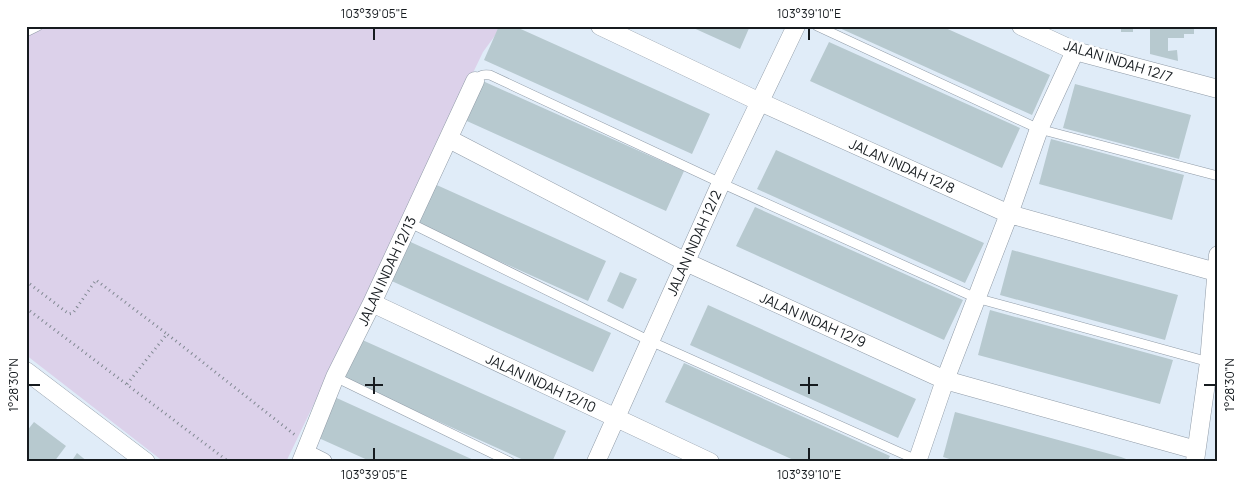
<svg xmlns="http://www.w3.org/2000/svg" width="1244" height="488" font-family="Manrope,sans-serif">
<style>
.green{fill:#dcd1ea}
.building{fill:#b7c9cf}
.lines{fill:none;stroke-linecap:round;stroke-linejoin:round}
.service-casing{stroke:#909ba7;stroke-width:10}
.minor-casing{stroke:#909ba7;stroke-width:19}
.path{stroke:#818992;stroke-width:3;stroke-dasharray:1 4;stroke-linecap:butt}
.service{stroke:#fff;stroke-width:9}
.minor{stroke:#fff;stroke-width:18}
.ticks{fill:none;stroke:#161b1f;stroke-width:2}
.labels{text-anchor:middle;stroke-width:5;stroke-linejoin:round;paint-order:stroke}
.street-label{font-size:14px;fill:#161b1f;stroke:#fff}
.neatline{fill:none;stroke:#161b1f;stroke-width:2}
.ticks-label{font-size:12px;text-anchor:middle;fill:#161b1f}
</style>
<rect width="100%" height="100%" fill="#e0ecf8"/>
<path class="green" d="M26,26H502L483,52L286,462H164L26,355Z"/>
<path class="building" d="M499,26H514L710,114L692,154L484,60Z
M689,26H750L740,49Z
M835,26H941L1050,75L1032,115Z
M1121,26H1133V32H1121Z
M1150,26H1194V34H1184V38H1168V51L1177,50L1178,61L1150,54Z
M829,42L1020,128L1002,168L810,81Z
M476,78L684,171L666,211L458,117Z
M1075,84L1191,115L1179,159L1063,128Z
M1051,139L1184,175L1172,220L1039,184Z
M776,150L984,243L965,283L757,189Z
M430,182L606,261L588,301L412,222Z
M755,207L963,300L944,340L736,246Z
M404,239L611,333L593,372L385,278Z
M1012,250L1178,295L1165,340L1000,295Z
M620,272L637,279L623,309L607,301Z
M708,305L916,399L898,438L690,345Z
M990,310L1173,360L1160,404L978,355Z
M358,338L566,431L552,462H528L340,377Z
M684,363L890,456L887,462H798L665,402Z
M330,395L478,462H372L312,435Z
M955,412L1121,457L1134,462H959L943,457Z
M34,422L66,446L54,462H26V432Z
M77,453L88,462H71Z"/>
<g class="lines">
<g class="service-casing">
<path id="service" d="M817,26L1039,129L1218,176
M26,32L38,26
M475,81C480,75 483,74 490,75L721,183L976,298L1209,362
M410,223L650,341L919,461
M335,377L510,462"/>
</g>
<g class="minor-casing">
<path id="minor" d="M600,26L760,102L1009,214L1216,272
M1021,26L1075,51L1218,89
M449,139L686,262L945,380L1196,450
M372,303L710,462
M26,371L146,462
M305,453L323,462
M1195,461L1209,362L1218,255
M301,462L335,377L372,303L475,81
M596,462L721,183L796,26
M917,462L945,380L1009,214L1039,129L1075,51"/>
</g>
<path class="path" d="M26,281L69,314L73,313L96,280L167,334
M26,308L229,462
M127,384L167,334L295,435"/>
<use href="#service" class="service"/>
<use href="#minor" class="minor"/>
</g>
<path class="ticks" d="M374,28V40M809,28V40M374,377V394M809,377V394M28,385H40M365,385H383M800,385H818M1204,385H1216M374,448V460M809,448V460"/>
<g class="labels">
<g class="street-label">
<text transform="translate(1118 61) rotate(17)" y="5">JALAN INDAH 12/7</text>
<text transform="translate(902 166) rotate(24)" y="5">JALAN INDAH 12/8</text>
<text transform="translate(694 243) rotate(-66)" y="5">JALAN INDAH 12/2</text>
<text transform="translate(387 271) rotate(-65)" y="5">JALAN INDAH 12/13</text>
<text transform="translate(813 320) rotate(24)" y="5">JALAN INDAH 12/9</text>
<text transform="translate(541 383) rotate(25)" y="5">JALAN INDAH 12/10</text>
</g>
</g>
<rect width="1244" height="488" fill="none" stroke="#ffffff" stroke-width="55"/>
<rect x="28" y="28" width="1188" height="432" class="neatline"/>
<g class="ticks-label">
<text x="374" y="18">103°39'05"E</text>
<text x="809" y="18">103°39'10"E</text>
<text transform="translate(14 385) rotate(-90)" y="4">1°28'30"N</text>
<text transform="translate(1230 385) rotate(-90)" y="4">1°28'30"N</text>
<text x="374" y="479">103°39'05"E</text>
<text x="809" y="479">103°39'10"E</text>
</g>
</svg>
